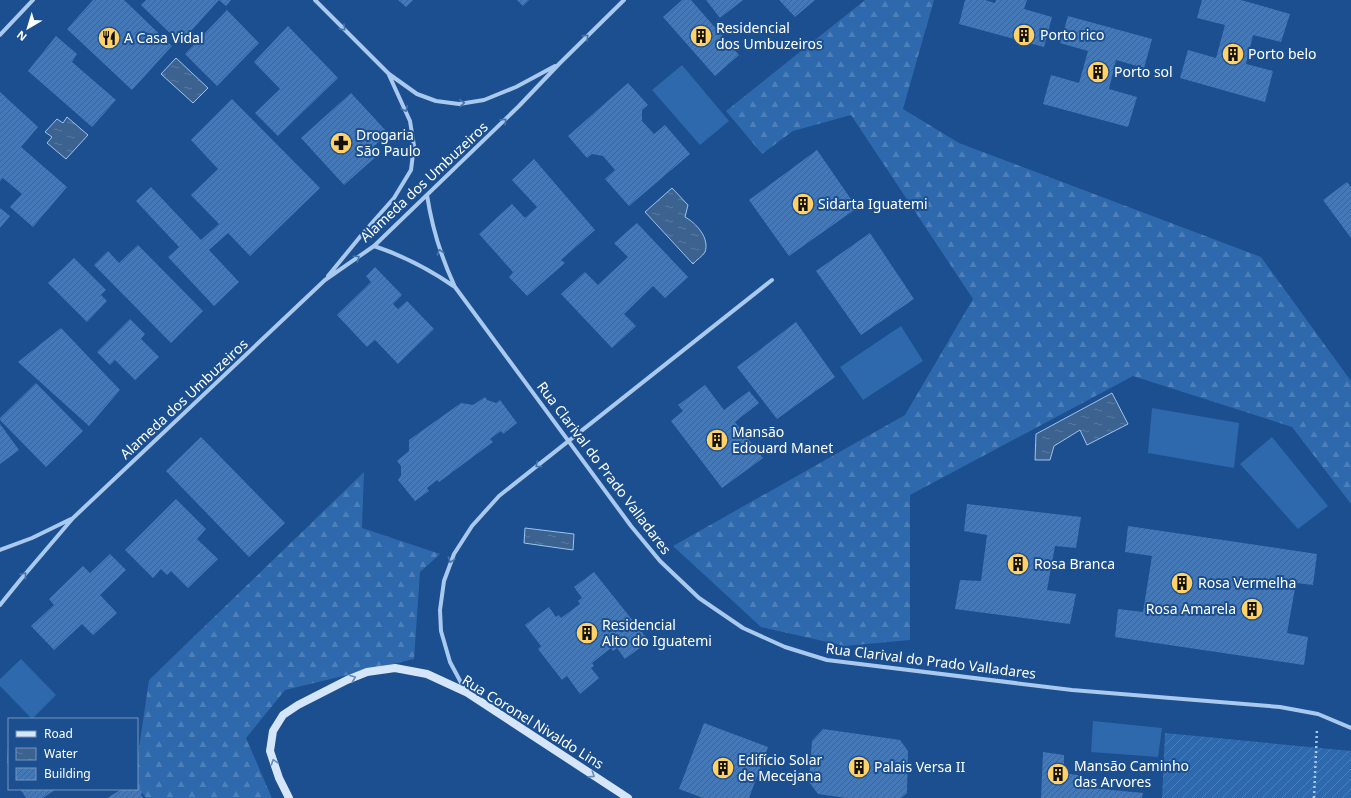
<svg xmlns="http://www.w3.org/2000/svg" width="1351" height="798" font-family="'Noto Sans',sans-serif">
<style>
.forest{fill:url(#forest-firs)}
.garden{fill:url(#garden-furrows)}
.pitch{fill:#2e69ad}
.water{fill:url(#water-ripples);stroke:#9cc4f0}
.building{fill:url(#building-hatch)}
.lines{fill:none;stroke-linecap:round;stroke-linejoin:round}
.path{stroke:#a9c9ee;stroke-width:2.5;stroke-dasharray:2 3;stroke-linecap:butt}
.street{stroke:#a9c9ee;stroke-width:4}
.secondary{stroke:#d6e6fa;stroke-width:8}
.oneway{stroke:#4674ac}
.oneway2{stroke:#668bba}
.labels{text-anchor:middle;stroke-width:4;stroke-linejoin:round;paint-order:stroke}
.poi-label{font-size:14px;fill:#fff;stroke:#1b4f8f;text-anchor:start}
.street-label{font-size:14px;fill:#fff;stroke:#1b4f8f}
</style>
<defs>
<pattern id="forest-firs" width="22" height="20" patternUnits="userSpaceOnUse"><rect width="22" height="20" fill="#2e69ad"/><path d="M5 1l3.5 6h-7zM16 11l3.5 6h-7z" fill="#4d80b9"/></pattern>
<pattern id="garden-furrows" width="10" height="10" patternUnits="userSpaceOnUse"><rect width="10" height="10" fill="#2e69ad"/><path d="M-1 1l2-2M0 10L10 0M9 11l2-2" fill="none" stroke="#4d80b9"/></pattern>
<pattern id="water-ripples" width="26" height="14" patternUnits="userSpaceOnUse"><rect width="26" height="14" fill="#3c6290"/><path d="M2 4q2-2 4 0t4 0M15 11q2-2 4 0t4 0" fill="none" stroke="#597aa1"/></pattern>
<pattern id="building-hatch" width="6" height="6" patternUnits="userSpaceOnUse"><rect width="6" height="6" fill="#4478b7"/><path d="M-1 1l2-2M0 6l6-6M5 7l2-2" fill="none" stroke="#486282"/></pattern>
</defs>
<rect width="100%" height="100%" fill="#1b4f8f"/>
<path class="forest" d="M865,0H934L903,109L959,143L1261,257L1351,381V504L1292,427L1133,376L910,495V640L845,646L761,627L673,546L905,415L973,299L851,115L793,131L762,154L726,111Z
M364,472L362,528L440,554L420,572L414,659L285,690L246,738L272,798H146L137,786V762L149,680Z"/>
<path class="garden" d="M1165,733L1351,751V798H1162Z"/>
<path class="pitch" d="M682,65L729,121L700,145L652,90Z
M901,326L923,361L863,400L840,367Z
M1152,408L1239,423L1234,468L1148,453Z
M1272,437L1328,506L1298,529L1240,464Z
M21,659L56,695L32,719L0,686V679Z
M1093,721L1162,728L1158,757L1091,752Z"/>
<path class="water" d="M176,58L208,88L193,103L161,74Z
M67,117L88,135L66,159L47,143L52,137L45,132L57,119L63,123Z
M672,188L688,205L685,217C696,223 710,238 705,252C703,256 696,260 693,264L645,212Z
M1112,393L1128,424L1087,445L1080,430L1054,446L1050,460H1035L1036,434Z
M525,528L574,534L573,550L524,543Z"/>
<path class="building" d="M93,0H124L172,46L132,90L67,29Z
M146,0H231L226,6L219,0L180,43L141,5Z
M398,0H413L406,7Z
M517,0H529L523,6Z
M682,0H691L739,55L715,76L663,17Z
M706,0H743L720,18Z
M779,0H815L795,17Z
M965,0H985L995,3L996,0H1027L1024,9L1052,17L1044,47L959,24Z
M1202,0H1241L1290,14L1281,42L1253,35L1246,64L1273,71L1265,102L1180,78L1188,50L1216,58L1225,25L1197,18Z
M227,10L259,43L217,86L185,54Z
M1068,16L1152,39L1144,68L1116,60L1109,89L1137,97L1128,127L1043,104L1051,75L1079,83L1088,51L1060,43Z
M288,26L338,78L278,136L255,113L280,89L254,62Z
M56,36L77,54L72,62L116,100L92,127L28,71Z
M628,83L648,105L642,110V121L654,134L665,125L690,154L629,206L605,179L615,170L603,156L592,154L587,158L568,136Z
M0,92L38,127L21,147L67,187L33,227L10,207L22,194L3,178L0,181Z
M351,93L388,133L372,148L378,155L344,185L301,138Z
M232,99L320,188L250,256L228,233L209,250L239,282L214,306L168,257L179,247L136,201L151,187L201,240L219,224L191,195L218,169L191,140Z
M817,150L857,208L789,256L749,200Z
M534,159L595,230L561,260L565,263L527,296L509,277L513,272L479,234L512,204L525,218L537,207L512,180Z
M1347,182L1351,187V238L1323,200Z
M0,208L10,216L0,228Z
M637,223L688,277L665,298L653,286L624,314L636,326L612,348L561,294L585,272L598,285L628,257L614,243Z
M870,233L914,299L861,335L816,271Z
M138,245L203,311L171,343L94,265L108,251L119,263Z
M74,258L106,290L101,295L107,301L87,322L48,283Z
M375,267L402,295L393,304L398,309L407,301L434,329L398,364L375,340L367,347L337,315L371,282L366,276Z
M130,319L145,334L141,339L159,357L135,380L115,360L110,365L97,352Z
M796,322L835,377L777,419L737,367Z
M61,328L120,390L89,426L18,362Z
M36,383L83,431L46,467L0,420V418Z
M705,385L724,410L749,391L759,403L735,422L763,458L722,488L671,421L683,411L678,405Z
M485,397L487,400L496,403L500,400L517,423L503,434L501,431L490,439L493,442L439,482L437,480L427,488L429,491L415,501L398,480L401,476V466L397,461L409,451V440L461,403L473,405Z
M0,424L19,450L0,464Z
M201,437L285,523L249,557L166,471Z
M176,499L206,529L197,539L218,559L188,588L171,571L167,575L161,569L153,578L125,550Z
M967,504L1081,517L1076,548L1055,546L1047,590L1076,594L1070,624L955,609L960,580L981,581L987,535L964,531Z
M1128,526L1317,554L1313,585L1296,583L1287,633L1308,637L1304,665L1115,637L1118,609L1143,612L1152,556L1125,552Z
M110,554L126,570L100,595L117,613L93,635L82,624L54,650L31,626L54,605L49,599L83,566L90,573Z
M594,572L649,641L625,659L617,648L613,651L611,648L592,663L594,666L591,668L599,678L580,694L567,676L562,680L538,649L541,646L525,625L549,607L556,617L559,615L561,618L580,604L578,601L582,598L574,587Z
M704,723L768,747L749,798H703L679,789Z
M823,729L900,740L908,751L907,793L901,798H846L818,794L809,782L812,741Z
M8,747H9V766L7,762Z
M1043,752L1064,755V773L1083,776L1081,787L1143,793L1142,798H1041Z
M137,785H138L142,792L141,795L143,798H107L122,789H137Z
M20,789H56L43,798H26Z"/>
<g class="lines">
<path class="path" d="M1314,798L1317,729"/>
<path class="street" d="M315,0L389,74L417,94L436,101L459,104L484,100L516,87L555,66
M0,35L33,0
M427,195C432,228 441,257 455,287L631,526L660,561L699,598L743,628L785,647L827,660L1072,690L1280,707L1318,714L1351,728
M374,246C404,256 429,269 455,287
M328,276L364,232L394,198L411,170L414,146L410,121L389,75
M0,550L32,538L71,519
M0,605L21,579L73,518L325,280L374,246L519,106L559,64L624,0
M465,690L450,662L441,631L440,610L444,581L454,554L472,526L499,496L772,280"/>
<path class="secondary" d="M289,798L279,778L270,751L273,731L283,715L298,705L347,680L367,672L395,668L427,674L466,692L628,798"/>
</g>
<defs><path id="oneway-chevron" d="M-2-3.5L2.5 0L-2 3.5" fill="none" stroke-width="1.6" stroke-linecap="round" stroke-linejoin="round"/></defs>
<g class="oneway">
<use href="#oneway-chevron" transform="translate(343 28) rotate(45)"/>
<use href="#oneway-chevron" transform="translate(586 37) rotate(-44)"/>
<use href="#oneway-chevron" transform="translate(462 103) rotate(-5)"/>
<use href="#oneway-chevron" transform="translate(405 109) rotate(66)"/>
<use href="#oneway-chevron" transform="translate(504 121) rotate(-44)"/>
<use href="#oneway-chevron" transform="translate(440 252) rotate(-109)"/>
<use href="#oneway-chevron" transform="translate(357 258) rotate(-35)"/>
<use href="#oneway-chevron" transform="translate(538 465) rotate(141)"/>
<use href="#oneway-chevron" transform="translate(451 560) rotate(109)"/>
<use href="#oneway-chevron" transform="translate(24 575) rotate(-50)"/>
</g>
<g class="oneway2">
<use href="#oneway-chevron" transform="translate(353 678) rotate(-21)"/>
<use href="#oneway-chevron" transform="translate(274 762) rotate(-108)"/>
<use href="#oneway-chevron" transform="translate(592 775) rotate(33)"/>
</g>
<defs>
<g id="building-disc" transform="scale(1.15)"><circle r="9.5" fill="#ffd166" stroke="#1b4f8f"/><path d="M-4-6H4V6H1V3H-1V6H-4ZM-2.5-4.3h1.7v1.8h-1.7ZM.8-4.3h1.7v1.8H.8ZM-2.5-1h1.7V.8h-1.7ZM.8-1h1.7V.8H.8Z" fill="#111"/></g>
<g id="restaurant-disc" transform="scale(1.15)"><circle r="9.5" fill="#ffd166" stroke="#1b4f8f"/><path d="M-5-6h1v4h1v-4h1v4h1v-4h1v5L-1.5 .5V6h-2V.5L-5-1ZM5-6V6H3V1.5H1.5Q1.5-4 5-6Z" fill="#111"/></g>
<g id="pharmacy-disc" transform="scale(1.15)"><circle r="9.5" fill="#ffd166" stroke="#1b4f8f"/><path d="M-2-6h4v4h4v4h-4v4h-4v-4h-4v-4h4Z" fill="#111"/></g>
</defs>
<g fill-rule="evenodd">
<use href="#building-disc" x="1024" y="35"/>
<use href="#building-disc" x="701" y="36"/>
<use href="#restaurant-disc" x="109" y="38"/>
<use href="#building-disc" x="1233" y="54"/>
<use href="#building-disc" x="1098" y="72"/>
<use href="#pharmacy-disc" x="341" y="143"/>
<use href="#building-disc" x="803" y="204"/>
<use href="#building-disc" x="717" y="440"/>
<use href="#building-disc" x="1018" y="564"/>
<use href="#building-disc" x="1182" y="583"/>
<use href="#building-disc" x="1252" y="609"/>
<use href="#building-disc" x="587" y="633"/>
<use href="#building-disc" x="859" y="767"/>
<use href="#building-disc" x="723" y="768"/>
<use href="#building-disc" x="1058" y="774"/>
</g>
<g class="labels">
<g class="poi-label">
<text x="716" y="33">Residencial<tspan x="716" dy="16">dos Umbuzeiros</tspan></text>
<text x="1040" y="40">Porto rico</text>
<text x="124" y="43">A Casa Vidal</text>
<text x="1248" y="59">Porto belo</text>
<text x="1114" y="77">Porto sol</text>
<text x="356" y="140">Drogaria<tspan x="356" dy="16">São Paulo</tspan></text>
<text x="818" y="209">Sidarta Iguatemi</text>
<text x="732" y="437">Mansão<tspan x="732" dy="16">Edouard Manet</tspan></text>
<text x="1034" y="569">Rosa Branca</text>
<text x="1198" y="588">Rosa Vermelha</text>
<text x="1236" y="614" text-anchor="end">Rosa Amarela</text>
<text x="602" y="630">Residencial<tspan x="602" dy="16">Alto do Iguatemi</tspan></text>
<text x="738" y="765">Edifício Solar<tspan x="738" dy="16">de Mecejana</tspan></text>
<text x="1074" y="771">Mansão Caminho<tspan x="1074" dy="16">das Arvores</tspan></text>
<text x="874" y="772">Palais Versa II</text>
</g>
<g class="street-label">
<text transform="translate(424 182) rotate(-43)" y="5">Alameda dos Umbuzeiros</text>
<text transform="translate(184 399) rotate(-43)" y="5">Alameda dos Umbuzeiros</text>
<text transform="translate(604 468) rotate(53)" y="5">Rua Clarival do Prado Valladares</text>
<text transform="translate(931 661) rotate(7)" y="5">Rua Clarival do Prado Valladares</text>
<text transform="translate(533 722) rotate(32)" y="5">Rua Coronel Nivaldo Lins</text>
</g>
</g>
<rect x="8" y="718" width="130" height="72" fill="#1b4f8f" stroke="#7695bc"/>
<rect x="16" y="731" width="20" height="6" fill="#d6e6fa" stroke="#7695bc"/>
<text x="44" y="738" font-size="12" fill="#ffffff">Road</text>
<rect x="16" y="748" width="20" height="12" fill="url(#water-ripples)" stroke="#7695bc"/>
<text x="44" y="758" font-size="12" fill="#ffffff">Water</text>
<rect x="16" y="768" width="20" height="12" fill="url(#building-hatch)" stroke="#7695bc"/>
<text x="44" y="778" font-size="12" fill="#ffffff">Building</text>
<g transform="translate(28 28) rotate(218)" stroke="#1b4f8f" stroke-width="3" paint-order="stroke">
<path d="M0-3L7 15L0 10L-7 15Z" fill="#ffffff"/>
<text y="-6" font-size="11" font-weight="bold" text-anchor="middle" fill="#ffffff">N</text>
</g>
</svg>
